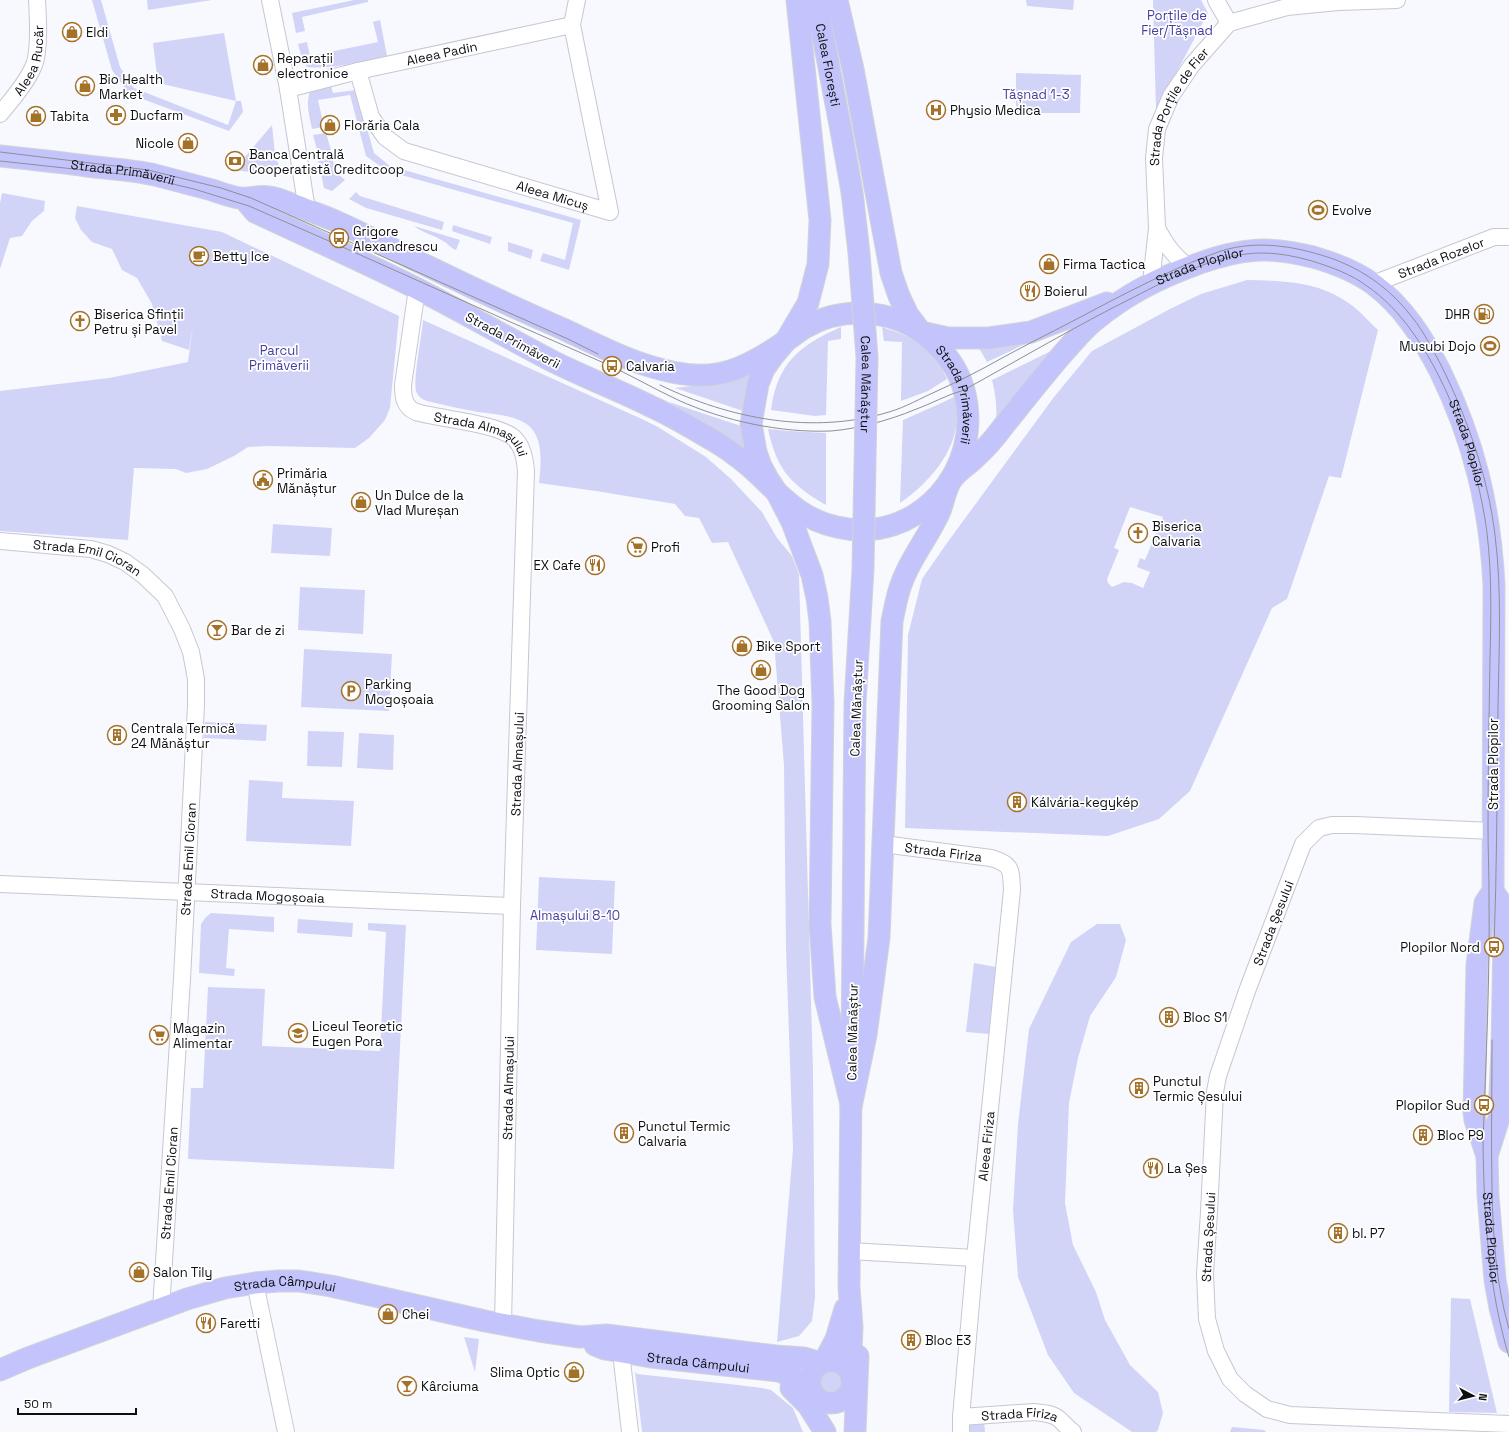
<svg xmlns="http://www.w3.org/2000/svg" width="1509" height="1432" font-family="'Space Grotesk',sans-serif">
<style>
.green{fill:#d2d4f7;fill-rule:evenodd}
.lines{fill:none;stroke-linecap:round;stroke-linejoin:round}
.minor-casing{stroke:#c6c7d3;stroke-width:18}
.major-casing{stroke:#d3d4d4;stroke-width:23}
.minor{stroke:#fff;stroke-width:16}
.major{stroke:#c4c4fd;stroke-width:21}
.tram{stroke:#8e8f93;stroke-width:1}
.major-bridge-casing{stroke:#d3d4d4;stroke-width:23;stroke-linecap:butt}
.major-bridge{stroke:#c4c4fd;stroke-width:21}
.labels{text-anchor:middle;stroke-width:3.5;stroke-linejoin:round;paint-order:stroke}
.park-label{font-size:13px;fill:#473da0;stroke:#fff}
.poi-label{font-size:13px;fill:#0d0e12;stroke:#fff;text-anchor:start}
.street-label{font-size:13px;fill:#0d0e12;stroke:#fff}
</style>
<rect width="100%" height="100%" fill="#f8f9fe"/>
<path class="green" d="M92,0H101L120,67L134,88L228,125L236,101L158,83L153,43L224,33L236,101H241L243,112L229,131L129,94L112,70Z
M147,0H212L148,10Z
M354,0H368V2L302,17L305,31L296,33L292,13Z
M1026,0H1074L1073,10L1027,6Z
M1153,0H1201L1208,13L1156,111Z
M380,20L387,56C362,61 333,70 307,67L302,59L298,44L307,42L310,56L378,42L373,22Z
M1016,73L1081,75L1080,113H1016Z
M330,83L333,93L356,90L374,153L390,166L581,220L569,270L540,261L543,253L565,260L573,223L387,171L366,156L350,95L318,100L324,127L312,129C309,114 305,103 311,89Z
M272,125L275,154L279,166L274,175L234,170Z
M326,133L331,150L318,153L313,135Z
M332,157L336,172L345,180L332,191L324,188L318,160Z
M356,192L360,196L444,222L442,230L366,208L349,199Z
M2,193L45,201L44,211L32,221L22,236L10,238L0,269V203Z
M77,206L222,232L399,316L390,408L385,420L369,438L355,448L269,446L248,447L234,456L207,469L186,473L176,469L134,468L128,540L0,531V391L109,378L188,362L193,325L189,350L162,341L152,304L137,278L122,270L112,249L92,242L81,230L75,218Z
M453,225L492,237L490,244L452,231Z
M414,226L460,240L456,250C449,247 449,244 443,241C434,235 423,233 414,226Z
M508,242L533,250L531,259L508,251Z
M1247,280C1287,281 1321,281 1354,307C1363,314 1370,323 1378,330L1341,478L1329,476L1287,599L1272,608L1190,791L1159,819L1108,836L905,828L908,635L922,579L947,543L1054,397L1092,351L1170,309L1201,294ZM1130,507L1163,517L1145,560L1140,558L1137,567L1150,572L1143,588L1132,583L1124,582L1112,587L1108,583L1107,579L1119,550L1114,548Z
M423,320L644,420L658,427L706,457L731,479L762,512L777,538L792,556L799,574L813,1071L815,1297L812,1321L799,1336L777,1342L793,1149L786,948L784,765L774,642L728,542L712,543L699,518L685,516L675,504L596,491L539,483C541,464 545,433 523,422C510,415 493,414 478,412C461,409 444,405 427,401C422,399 418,397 416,391C413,378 422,336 423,320Z
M841,327V339L828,341L826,415L815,416L771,410C777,363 800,345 841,327Z
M882,327C913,337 934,348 947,379L928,391L901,401L902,342L884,341Z
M1038,338L987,362L975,341Z
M1055,349L996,424C997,409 996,395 992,380Z
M750,374L743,411L675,388L725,382Z
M954,397C967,441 933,480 900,503L903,420L937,405Z
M669,402L747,428L743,452Z
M768,429L789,431L826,433V505C790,484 777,470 768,429Z
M273,524L332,528L330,556L271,553Z
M300,587L365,590L363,634L298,630Z
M304,649L392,654L389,711L301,707Z
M205,722L267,725L266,741L204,738Z
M308,731L344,732L342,767L307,766Z
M359,733L394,735L393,770L357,768Z
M249,780L283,782L282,798L354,801L351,846L246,841Z
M539,877L615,881L612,954L536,950Z
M211,913L274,917V932L229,929L226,968L235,969L234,976L199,973L201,924L205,918Z
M298,919L353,923L352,937L297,933Z
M368,923L406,925L394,1169L188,1159L191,1088H203L208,987L265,989L262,1046L380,1051L386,932L368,930Z
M1097,924H1120L1126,940L1116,977L1090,1016L1078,1058L1069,1103L1065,1203L1073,1245L1096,1292L1105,1320L1130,1365L1158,1392L1163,1413L1158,1430L1156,1432H1132L1074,1393L1048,1355L1018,1277L1013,1210L1018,1124L1029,1029L1071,942Z
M974,963L996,967L989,1034L966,1032Z
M1451,1298L1470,1299L1497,1413L1449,1412Z
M464,1337L479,1339L475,1372Z
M834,1365L844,1370L848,1387C843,1399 832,1403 821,1396L814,1382L817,1371Z
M635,1372L637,1374L738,1385L762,1388L771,1390L793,1408L803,1432H642Z
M984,1421L985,1432H964V1425Z
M1232,1427L1264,1430L1266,1432H1230Z"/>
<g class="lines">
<g class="minor-casing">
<g id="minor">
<path d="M270,0L288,89L307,210"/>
<path d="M1216,0L1229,23"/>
<path id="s1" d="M358,71L371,117L385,137L404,151L610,212L572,25L577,0"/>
<path id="s2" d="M288,89L358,71L572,25"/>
<path id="s3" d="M0,114C11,101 28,81 34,65C40,50 38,17 37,0"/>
<path d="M1157,228C1165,243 1174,258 1190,267"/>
<path id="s4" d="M1151,283L1157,228L1154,158L1157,129L1171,96L1192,65L1229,23L1287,7L1338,2L1397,0"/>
<path id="s5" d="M1373,284L1494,237H1509"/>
<path id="s6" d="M417,289L403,385C403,397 404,407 416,412C440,419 495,423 513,437C523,446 525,459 526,471L512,906L503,1324"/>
<path id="s7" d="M0,541L91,549L108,554L125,562L143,575L165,596L182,629L191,652L196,679V705L182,979L161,1309"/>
<path d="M1493,831L1355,825H1332L1319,828L1303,844L1247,991L1218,1076L1215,1092L1209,1212L1205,1274L1207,1319L1216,1351L1230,1379L1245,1394L1267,1409L1290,1415L1509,1424"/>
<path id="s8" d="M883,844L991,858C1012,864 1011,869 1012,890L975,1258L961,1417V1432"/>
<path id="s9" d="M0,884L512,906"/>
<path d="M849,1251L975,1258"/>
<path d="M255,1283L286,1432"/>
<path d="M621,1352L630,1432"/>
<path id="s10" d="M961,1417L1034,1412C1042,1413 1052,1413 1059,1419C1064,1423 1067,1428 1073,1432"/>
</g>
</g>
<g class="major-casing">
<g id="major">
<path d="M797,0L820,220L818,264L808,303L785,342L774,355L764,369L758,384L751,424L756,452L761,466L768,479L776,491L792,522L812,575L817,598L820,621L823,704L820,924L825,997L850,1100"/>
<path id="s11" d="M816,0L841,130"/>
<path d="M837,0L853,69L891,273L899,296L908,315L921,332L948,338H989L1031,332L1107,303"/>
<path id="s12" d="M0,156C29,159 58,162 87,166C110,169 133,170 155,175C174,180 193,185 212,190C221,193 231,197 240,198C250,199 259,195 269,197C278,198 288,203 297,206C309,211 321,215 333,220C363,233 392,249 421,263C468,286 515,308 563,329C599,346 633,364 672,372C691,376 711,377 730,371C751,364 772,351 790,338C795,335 800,330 806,327C843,306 892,309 925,335C943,349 958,368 964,390C985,468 918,546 837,527C798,519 778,492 750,467C735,454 719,443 702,434C685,424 668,414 650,406C618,390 584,377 552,361C506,337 461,311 414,287C362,261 308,237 255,212L244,199"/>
<path id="s13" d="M1493,891L1503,906L1504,936L1502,1048L1499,1118L1487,1156L1488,1195L1495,1280L1500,1308L1509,1342"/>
<path d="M852,1054L854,810"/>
<path id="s14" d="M851,1107L866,1035L879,938L892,621C895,608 897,594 902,582C911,557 929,536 940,511C944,501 946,486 953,478C959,470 968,465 975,458C985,449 994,439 1002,428C1023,402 1044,375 1066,350C1075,340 1084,329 1094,321C1128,293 1159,278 1200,263C1242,248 1270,246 1313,257C1334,263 1355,271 1373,284C1403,306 1423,338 1440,371C1474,441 1490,507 1494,585L1493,891L1485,903L1477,965L1474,1112L1475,1120L1487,1156"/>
<path id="s15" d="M595,1345L605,1349L651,1357L779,1371L794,1377L813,1394"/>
<circle cx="831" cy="1382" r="21"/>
<path d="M824,1362L836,1339L845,1309"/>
<path id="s16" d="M0,1370L28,1358L187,1299L225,1288L255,1283L278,1281H299L331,1286L485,1321L539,1331L580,1337L606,1335L776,1356L804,1358L821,1363"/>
<path d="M850,1373L852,1327L849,1287L851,1093"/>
<path d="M791,1388L808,1405L825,1432"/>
<path d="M855,1432L858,1356"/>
</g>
</g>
<use href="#minor" class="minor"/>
<use href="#major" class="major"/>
<path class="tram" d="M0,152L148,170L221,188L251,198L568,339L598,354
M0,161L139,176L194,189L249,206C365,256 479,309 595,359C624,371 650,387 678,400C724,421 781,433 831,431C857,429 890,420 914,410C931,404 946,395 964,390C1020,359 1076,326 1134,297C1169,279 1207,259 1246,254C1268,251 1291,255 1312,261C1331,267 1351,274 1367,286C1435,332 1477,454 1487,533C1492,575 1491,617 1490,660C1489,716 1488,772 1488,827C1488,850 1489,872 1489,894C1490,977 1486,1060 1483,1142C1484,1214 1488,1287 1509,1357
M660,385C730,419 813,435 889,412C906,407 921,398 937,391C959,381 981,370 1002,358C1037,339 1072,322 1107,303C1144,284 1181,265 1221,251C1259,239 1300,247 1336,260C1367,272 1392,291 1412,317C1424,332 1433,350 1442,367C1468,420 1488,477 1495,535C1502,591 1499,649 1498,705C1497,786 1497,867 1494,948
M1492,1040C1492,1090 1491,1140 1492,1190C1493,1237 1496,1284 1509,1329"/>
<g class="major-bridge-casing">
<g id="major-bridge">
<path id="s17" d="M841,130L852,192L859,253L867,357L863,569L855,703L854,810"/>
</g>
</g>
<use href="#major-bridge" class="major-bridge"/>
</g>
<defs>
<g id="shop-ring" transform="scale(1)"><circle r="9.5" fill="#fff" stroke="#a47128" stroke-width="1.5"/><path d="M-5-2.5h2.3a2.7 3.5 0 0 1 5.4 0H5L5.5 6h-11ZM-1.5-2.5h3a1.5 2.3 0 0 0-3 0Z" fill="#a47128"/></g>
<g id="hospital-ring" transform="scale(1)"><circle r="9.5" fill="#fff" stroke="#a47128" stroke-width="1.5"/><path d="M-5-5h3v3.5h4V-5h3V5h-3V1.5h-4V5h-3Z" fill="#a47128"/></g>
<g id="pharmacy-ring" transform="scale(1)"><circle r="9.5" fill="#fff" stroke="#a47128" stroke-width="1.5"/><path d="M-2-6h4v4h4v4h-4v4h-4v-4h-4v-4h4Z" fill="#a47128"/></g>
<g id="bank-ring" transform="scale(1)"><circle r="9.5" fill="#fff" stroke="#a47128" stroke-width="1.5"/><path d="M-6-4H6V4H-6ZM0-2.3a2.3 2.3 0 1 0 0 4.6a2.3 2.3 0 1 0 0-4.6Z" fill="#a47128"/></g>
<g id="stadium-ring" transform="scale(1)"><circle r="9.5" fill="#fff" stroke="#a47128" stroke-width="1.5"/><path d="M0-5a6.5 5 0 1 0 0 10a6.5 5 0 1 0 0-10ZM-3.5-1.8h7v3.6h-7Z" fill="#a47128"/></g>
<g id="bus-ring" transform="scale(1)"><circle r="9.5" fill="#fff" stroke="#a47128" stroke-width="1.5"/><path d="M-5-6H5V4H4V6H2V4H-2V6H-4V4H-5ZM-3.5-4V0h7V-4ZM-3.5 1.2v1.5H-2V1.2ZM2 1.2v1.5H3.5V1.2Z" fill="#a47128"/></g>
<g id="cafe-ring" transform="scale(1)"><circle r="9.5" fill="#fff" stroke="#a47128" stroke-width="1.5"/><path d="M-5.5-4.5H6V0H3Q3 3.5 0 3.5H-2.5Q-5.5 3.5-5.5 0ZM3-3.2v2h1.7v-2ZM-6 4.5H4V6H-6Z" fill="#a47128"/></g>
<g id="restaurant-ring" transform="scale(1)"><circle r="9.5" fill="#fff" stroke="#a47128" stroke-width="1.5"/><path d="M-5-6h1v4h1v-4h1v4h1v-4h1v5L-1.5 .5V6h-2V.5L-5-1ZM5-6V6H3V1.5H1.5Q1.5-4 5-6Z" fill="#a47128"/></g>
<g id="fuel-ring" transform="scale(1)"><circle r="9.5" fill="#fff" stroke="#a47128" stroke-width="1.5"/><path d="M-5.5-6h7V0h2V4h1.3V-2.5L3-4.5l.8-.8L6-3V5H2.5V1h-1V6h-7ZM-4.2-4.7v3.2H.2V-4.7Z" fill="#a47128"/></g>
<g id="church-ring" transform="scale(1)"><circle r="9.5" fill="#fff" stroke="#a47128" stroke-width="1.5"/><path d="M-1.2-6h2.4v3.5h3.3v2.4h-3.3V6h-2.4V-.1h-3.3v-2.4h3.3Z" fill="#a47128"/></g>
<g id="civic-ring" transform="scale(1)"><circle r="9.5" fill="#fff" stroke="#a47128" stroke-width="1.5"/><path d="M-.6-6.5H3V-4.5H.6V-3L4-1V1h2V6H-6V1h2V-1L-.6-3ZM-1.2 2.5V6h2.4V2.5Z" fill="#a47128"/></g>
<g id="supermarket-ring" transform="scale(1)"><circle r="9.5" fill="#fff" stroke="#a47128" stroke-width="1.5"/><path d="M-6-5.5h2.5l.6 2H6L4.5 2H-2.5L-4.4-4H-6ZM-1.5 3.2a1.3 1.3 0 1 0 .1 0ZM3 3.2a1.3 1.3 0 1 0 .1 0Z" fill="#a47128"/></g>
<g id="bar-ring" transform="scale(1)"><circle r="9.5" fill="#fff" stroke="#a47128" stroke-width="1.5"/><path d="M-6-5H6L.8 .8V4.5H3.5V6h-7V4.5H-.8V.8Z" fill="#a47128"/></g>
<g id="parking-ring" transform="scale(1)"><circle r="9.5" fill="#fff" stroke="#a47128" stroke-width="1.5"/><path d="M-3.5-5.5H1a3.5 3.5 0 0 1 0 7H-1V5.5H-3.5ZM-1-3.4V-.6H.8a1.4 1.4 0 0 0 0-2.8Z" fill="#a47128"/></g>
<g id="building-ring" transform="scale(1)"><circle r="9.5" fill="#fff" stroke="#a47128" stroke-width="1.5"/><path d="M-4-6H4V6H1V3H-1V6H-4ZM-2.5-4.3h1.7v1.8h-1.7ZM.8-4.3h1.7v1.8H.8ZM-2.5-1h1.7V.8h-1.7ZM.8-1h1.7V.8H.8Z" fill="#a47128"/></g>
<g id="school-ring" transform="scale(1)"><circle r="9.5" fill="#fff" stroke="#a47128" stroke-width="1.5"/><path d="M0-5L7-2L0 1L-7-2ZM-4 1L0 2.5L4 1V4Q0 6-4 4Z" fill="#a47128"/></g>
</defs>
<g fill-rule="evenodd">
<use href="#shop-ring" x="72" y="32"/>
<use href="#shop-ring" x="263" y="65"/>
<use href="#shop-ring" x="85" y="86"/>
<use href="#hospital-ring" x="936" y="110"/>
<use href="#pharmacy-ring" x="116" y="115"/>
<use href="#shop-ring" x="36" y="116"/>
<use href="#shop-ring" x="330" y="125"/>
<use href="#shop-ring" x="188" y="143"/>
<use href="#bank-ring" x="235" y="161"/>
<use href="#stadium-ring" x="1318" y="210"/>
<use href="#bus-ring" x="339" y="238"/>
<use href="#cafe-ring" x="199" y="256"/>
<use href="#shop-ring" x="1049" y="264"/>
<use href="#restaurant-ring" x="1030" y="291"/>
<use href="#fuel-ring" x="1484" y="314"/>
<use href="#church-ring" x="80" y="321"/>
<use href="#stadium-ring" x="1490" y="346"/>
<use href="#bus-ring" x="612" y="366"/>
<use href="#civic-ring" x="263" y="480"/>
<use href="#shop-ring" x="361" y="502"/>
<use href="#church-ring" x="1138" y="533"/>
<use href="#supermarket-ring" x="637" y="547"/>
<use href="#restaurant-ring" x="595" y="565"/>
<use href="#bar-ring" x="217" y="630"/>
<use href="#shop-ring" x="742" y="646"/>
<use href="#shop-ring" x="761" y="670"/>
<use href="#parking-ring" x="351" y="691"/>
<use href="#building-ring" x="117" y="735"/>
<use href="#building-ring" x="1017" y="802"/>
<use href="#bus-ring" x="1494" y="947"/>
<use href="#building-ring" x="1169" y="1017"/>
<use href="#school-ring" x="298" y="1033"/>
<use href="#supermarket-ring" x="159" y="1035"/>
<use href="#building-ring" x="1139" y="1088"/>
<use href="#bus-ring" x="1484" y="1105"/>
<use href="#building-ring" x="624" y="1133"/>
<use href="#building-ring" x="1423" y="1135"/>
<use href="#restaurant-ring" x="1153" y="1168"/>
<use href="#building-ring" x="1338" y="1233"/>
<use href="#shop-ring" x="139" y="1272"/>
<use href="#shop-ring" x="388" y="1314"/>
<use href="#restaurant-ring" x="206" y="1323"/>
<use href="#building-ring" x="911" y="1340"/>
<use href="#shop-ring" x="574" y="1372"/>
<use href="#bar-ring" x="407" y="1386"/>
</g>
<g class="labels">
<g class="park-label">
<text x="1177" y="20">Porțile de<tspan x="1177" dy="15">Fier/Tășnad</tspan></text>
<text x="1036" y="99">Tășnad 1-3</text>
<text x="279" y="355">Parcul<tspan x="279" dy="15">Primăverii</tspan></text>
<text x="575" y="920">Almașului 8-10</text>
</g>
<g class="poi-label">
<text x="86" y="37">Eldi</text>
<text x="277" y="63">Reparații<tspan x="277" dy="15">electronice</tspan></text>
<text x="99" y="84">Bio Health<tspan x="99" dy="15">Market</tspan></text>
<text x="950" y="115">Physio Medica</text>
<text x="130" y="120">Ducfarm</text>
<text x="50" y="121">Tabita</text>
<text x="344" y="130">Florăria Cala</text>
<text x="174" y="148" text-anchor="end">Nicole</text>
<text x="249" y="159">Banca Centrală<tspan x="249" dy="15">Cooperatistă Creditcoop</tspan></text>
<text x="1332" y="215">Evolve</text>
<text x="353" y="236">Grigore<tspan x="353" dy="15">Alexandrescu</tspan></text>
<text x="213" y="261">Betty Ice</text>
<text x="1063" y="269">Firma Tactica</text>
<text x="1044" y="296">Boierul</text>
<text x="94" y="319">Biserica Sfinții<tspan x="94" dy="15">Petru și Pavel</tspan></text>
<text x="1470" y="319" text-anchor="end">DHR</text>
<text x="1476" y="351" text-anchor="end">Musubi Dojo</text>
<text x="626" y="371">Calvaria</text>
<text x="277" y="478">Primăria<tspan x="277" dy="15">Mănăștur</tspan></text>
<text x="375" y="500">Un Dulce de la<tspan x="375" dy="15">Vlad Mureșan</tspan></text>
<text x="1152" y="531">Biserica<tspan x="1152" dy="15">Calvaria</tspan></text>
<text x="651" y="552">Profi</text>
<text x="581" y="570" text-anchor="end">EX Cafe</text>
<text x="231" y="635">Bar de zi</text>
<text x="756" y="651">Bike Sport</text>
<text x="365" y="689">Parking<tspan x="365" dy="15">Mogoșoaia</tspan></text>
<text x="761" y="695" text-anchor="middle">The Good Dog<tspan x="761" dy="15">Grooming Salon</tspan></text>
<text x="131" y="733">Centrala Termică<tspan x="131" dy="15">24 Mănăștur</tspan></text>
<text x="1031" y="807">Kálvária-kegykép</text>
<text x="1480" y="952" text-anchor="end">Plopilor Nord</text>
<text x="1183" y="1022">Bloc S1</text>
<text x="312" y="1031">Liceul Teoretic<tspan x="312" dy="15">Eugen Pora</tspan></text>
<text x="173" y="1033">Magazin<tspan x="173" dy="15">Alimentar</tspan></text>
<text x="1153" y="1086">Punctul<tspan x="1153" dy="15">Termic Șesului</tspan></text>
<text x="1470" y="1110" text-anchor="end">Plopilor Sud</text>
<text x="638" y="1131">Punctul Termic<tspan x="638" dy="15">Calvaria</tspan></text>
<text x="1437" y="1140">Bloc P9</text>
<text x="1167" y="1173">La Șes</text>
<text x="1352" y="1238">bl. P7</text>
<text x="153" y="1277">Salon Tily</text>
<text x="402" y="1319">Chei</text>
<text x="220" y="1328">Faretti</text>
<text x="925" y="1345">Bloc E3</text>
<text x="560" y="1377" text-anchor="end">Slima Optic</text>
<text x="421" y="1391">Kârciuma</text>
</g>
<g class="street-label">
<text dy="5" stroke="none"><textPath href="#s2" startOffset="158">Aleea Padin</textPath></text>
<text dy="5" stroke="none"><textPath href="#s3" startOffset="63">Aleea Rucăr</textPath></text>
<text dy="5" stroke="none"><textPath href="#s11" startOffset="66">Calea Florești</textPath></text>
<text dy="5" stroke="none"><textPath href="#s4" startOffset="183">Strada Porțile de Fier</textPath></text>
<text dy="5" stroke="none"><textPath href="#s12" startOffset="124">Strada Primăverii</textPath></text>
<text dy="5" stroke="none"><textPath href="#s1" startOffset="251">Aleea Micuș</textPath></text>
<text dy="5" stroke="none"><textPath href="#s5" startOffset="73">Strada Rozelor</textPath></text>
<text dy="5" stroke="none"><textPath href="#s14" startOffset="977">Strada Plopilor</textPath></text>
<text transform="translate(513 340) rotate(28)" y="5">Strada Primăverii</text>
<text dy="5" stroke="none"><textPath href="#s17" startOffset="256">Calea Mănăștur</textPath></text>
<text dy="5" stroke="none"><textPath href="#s12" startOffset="1057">Strada Primăverii</textPath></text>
<text dy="5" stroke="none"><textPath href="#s6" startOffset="200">Strada Almașului</textPath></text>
<text dy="5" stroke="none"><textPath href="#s14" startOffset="1348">Strada Plopilor</textPath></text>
<text dy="5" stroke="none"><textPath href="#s7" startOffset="90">Strada Emil Cioran</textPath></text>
<text transform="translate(856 708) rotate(-88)" y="5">Calea Mănăștur</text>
<text transform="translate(517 764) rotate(-88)" y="5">Strada Almașului</text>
<text transform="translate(1493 764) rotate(-90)" y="5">Strada Plopilor</text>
<text dy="5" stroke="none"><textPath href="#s8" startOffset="61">Strada Firiza</textPath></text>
<text transform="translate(188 859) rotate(-87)" y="5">Strada Emil Cioran</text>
<text dy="5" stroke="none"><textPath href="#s9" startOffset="268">Strada Mogoșoaia</textPath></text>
<text transform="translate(1273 923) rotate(-69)" y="5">Strada Șesului</text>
<text transform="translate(852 1032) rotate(-89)" y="5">Calea Mănăștur</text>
<text transform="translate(508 1088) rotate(-89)" y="5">Strada Almașului</text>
<text transform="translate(986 1146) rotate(-84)" y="5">Aleea Firiza</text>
<text transform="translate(169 1183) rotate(-86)" y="5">Strada Emil Cioran</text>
<text transform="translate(1208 1237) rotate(-87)" y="5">Strada Șesului</text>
<text dy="5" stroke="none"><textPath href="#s13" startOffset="352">Strada Plopilor</textPath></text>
<text dy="5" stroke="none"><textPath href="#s16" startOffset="300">Strada Câmpului</textPath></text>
<text dy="5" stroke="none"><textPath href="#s15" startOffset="105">Strada Câmpului</textPath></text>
<text dy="5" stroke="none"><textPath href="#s10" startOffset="59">Strada Firiza</textPath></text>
</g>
</g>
<g transform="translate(1473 1396) rotate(97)" stroke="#ffffff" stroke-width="3" paint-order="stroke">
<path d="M0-3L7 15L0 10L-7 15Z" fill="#0d0e12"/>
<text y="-6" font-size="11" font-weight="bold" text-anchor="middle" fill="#0d0e12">N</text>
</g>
<path d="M18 1408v6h118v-6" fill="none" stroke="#0d0e12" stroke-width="2"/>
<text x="24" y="1408" font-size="12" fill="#0d0e12" stroke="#ffffff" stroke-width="3" paint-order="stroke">50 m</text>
</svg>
